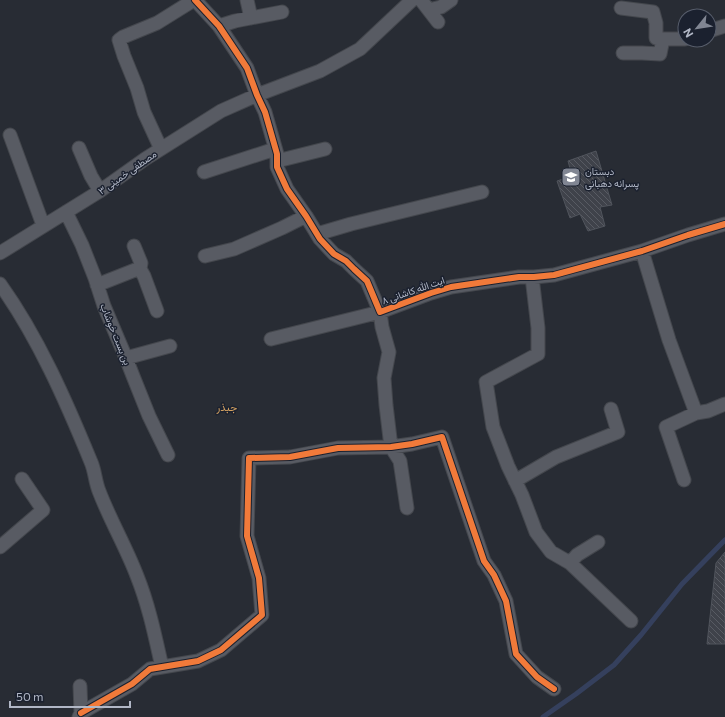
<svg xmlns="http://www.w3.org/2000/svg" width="725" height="717" font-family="Commissioner,Vazirmatn,sans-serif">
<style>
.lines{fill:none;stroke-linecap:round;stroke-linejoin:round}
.stream{stroke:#35405d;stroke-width:5}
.building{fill:url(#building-back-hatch);stroke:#50545c}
.minor-casing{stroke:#44474d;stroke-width:15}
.minor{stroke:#585b63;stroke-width:13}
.cycleway-casing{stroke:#1b212f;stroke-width:8}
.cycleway{stroke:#f17a3a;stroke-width:6}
.labels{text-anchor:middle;stroke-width:3;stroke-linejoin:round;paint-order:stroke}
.poi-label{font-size:10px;fill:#b1b7c6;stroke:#1b212f;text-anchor:start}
.street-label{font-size:10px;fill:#b1b7c6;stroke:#1b212f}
.neighbourhood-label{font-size:11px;fill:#d2a060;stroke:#1b212f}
</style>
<defs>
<pattern id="building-back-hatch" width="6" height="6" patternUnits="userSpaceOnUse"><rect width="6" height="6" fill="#3f424a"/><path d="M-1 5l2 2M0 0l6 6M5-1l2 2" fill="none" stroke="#585b63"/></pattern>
</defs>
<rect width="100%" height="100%" fill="#282c34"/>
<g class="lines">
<path class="stream" d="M543,717L576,694L614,665L641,635L682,584L725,540"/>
</g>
<path class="building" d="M596,151L612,205L600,207L605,226L588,231L580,214L570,218L557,181L572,176L568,161Z
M725,552V644H707L716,563Z"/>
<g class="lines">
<g class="minor-casing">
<path id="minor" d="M195,0L219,26L247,68L257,95L265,112L277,154V167L287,189L306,216L320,239L334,254L346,261L354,269L367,281L380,312L431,293L451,287L519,277H534L554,275L642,251L688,235L725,224
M247,0L251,18
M421,0L438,22
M621,8L653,12L656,23V38L663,39H685
M429,10L441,7L451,0
M219,26L235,21L282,12
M709,31L725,26
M623,53H642L660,54L663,39
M10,135L43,225
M79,148L91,176L100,191
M161,149L144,112L137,88L124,56L119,40L123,37L157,23L194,0
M277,161L325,149
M204,172L275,149
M66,212L82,245L95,278L104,306L126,358L133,376L149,416L168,455
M317,234L351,224L482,192
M134,246L141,263L140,269
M642,251L669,340L696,413
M0,253L100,191L145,159L221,111L257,95L320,71L360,49L412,0
M205,256L234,249L282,228L306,216
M532,277L538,328V354L486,382L493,427L508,466L522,495L536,532L551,552L570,563L631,621
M0,284C38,337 66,401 91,462C95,471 95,481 99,491C110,520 126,547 137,576C149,606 155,636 162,667
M97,285L135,270L140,269L144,276L157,311
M271,339L380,312L382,327L389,352L384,378L386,405L391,447L400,461L407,508
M126,358L170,346
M684,480L666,427L696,413L708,411L725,404
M515,481L556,457L618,432L611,409
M0,547L43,510L22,479
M570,563L577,555L598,542
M81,713L132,684L150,669L198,661L221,650L262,615L259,578L247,536L249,458L290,457L338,448L391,447L412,444L442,437L484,561L494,575L506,601L516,654L537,677L554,689
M79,717L81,713L80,686"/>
</g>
<use href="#minor" class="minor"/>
<g class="cycleway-casing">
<path id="cycleway" d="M195,0L219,26L247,68L257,95L265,112L277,154V167L287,189L306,216L320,239L334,254L346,261L354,269L367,281L380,312L431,293L451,287L519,277H534L554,275L642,251L688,235L725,224
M81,713L132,684L150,669L198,661L221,650L262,615L259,578L247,536L249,458L290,457L338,448L391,447L412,444L442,437L484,561L494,575L506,601L516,654L537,677L554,689"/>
</g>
<use href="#cycleway" class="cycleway"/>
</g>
<defs>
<g id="school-square" transform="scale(1)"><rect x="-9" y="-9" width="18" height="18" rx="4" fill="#818693" stroke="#1b212f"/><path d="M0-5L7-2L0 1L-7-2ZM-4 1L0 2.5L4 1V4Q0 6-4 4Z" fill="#fff"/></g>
</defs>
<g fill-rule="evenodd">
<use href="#school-square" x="571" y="177"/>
</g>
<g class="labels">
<g class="poi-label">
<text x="585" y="175">دبستان<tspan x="585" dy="12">پسرانه دهبانی</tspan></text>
</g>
<g class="street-label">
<text transform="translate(127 172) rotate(-35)" y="4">مصطفی خمینی ۳</text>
<text transform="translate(413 290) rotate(-19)" y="4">ایت الله کاشانی ۸</text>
<text transform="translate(116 334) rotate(68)" y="4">بن بست خوشاب</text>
</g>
<g class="neighbourhood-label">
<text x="227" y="411">جبذر</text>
</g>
</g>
<g transform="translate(697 28) rotate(240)"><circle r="19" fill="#1b212f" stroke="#575d6b"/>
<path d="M0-3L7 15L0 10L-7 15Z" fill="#818693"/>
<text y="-6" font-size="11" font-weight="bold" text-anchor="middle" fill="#b1b7c6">N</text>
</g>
<path d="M10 701v6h120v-6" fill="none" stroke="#b1b7c6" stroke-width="2"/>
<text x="16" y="701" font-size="12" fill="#b1b7c6" stroke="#1b212f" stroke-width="3" paint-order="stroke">50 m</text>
</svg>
